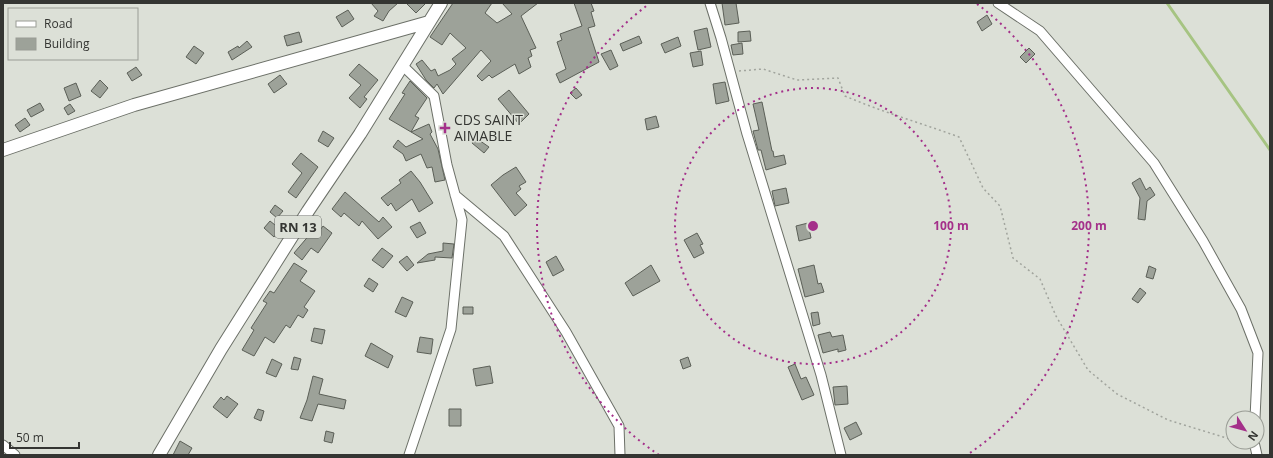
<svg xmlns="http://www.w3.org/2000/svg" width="1273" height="458" font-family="'Open Sans',sans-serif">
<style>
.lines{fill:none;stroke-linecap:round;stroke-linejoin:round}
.stream{stroke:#a6c482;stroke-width:3}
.building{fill:#9da299;stroke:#5b5f57}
.minor-casing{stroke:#6c7068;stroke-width:11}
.major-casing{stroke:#6c7068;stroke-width:14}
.path{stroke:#a1a49d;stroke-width:1.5;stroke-dasharray:2 3;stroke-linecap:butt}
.minor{stroke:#fff;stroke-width:9}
.major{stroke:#fff;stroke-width:12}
.ring{fill:none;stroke:#a4308a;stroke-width:2;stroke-dasharray:2 4}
.poi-dot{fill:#a4308a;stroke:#dce0d7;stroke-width:1.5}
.labels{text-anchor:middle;stroke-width:3;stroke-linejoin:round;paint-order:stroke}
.shield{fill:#dce0d7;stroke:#666864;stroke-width:1}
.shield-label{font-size:13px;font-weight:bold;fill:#343532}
.poi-label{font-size:14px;fill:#343532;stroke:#dce0d7;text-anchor:start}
.centre{fill:#a4308a;stroke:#dce0d7;stroke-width:2}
.ring-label{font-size:12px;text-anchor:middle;font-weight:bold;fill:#a4308a;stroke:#dce0d7;stroke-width:3;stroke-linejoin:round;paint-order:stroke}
</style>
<rect width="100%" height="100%" fill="#dce0d7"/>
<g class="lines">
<path class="stream" d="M1167,3L1270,150"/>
</g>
<path class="building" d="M371,3H398L389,11L383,21L374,16L378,11Z
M406,3H426L416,13Z
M453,3H492L485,13L497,23L512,14L502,3H538L521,16L536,48L530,50L532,56L528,58L531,67L519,74L515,64L492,78L489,75L482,81L477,76L491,61L481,50L443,94L437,84L434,88L426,80L416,64L422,60L431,71L435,69L438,76L450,70L456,64L452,59L466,48L450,33L442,45L430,37Z
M574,3H591L594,11L591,12L595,26L588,28L599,62L560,83L556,74L566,69L557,42L562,40L560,34L582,26Z
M722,3H736L739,23L725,25Z
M348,10L354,19L342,27L336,17Z
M987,15L992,24L982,31L977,22Z
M707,28L711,47L698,50L694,31Z
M750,31L751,41L738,42V32Z
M299,32L302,42L287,46L284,36Z
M639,36L642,43L623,51L620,44Z
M678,37L681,46L665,53L661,44Z
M247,41L252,47L232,60L228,52L238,46L239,48Z
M742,43L743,54L733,55L731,45Z
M194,46L204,53L196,64L186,57Z
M1029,48L1035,54L1026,63L1020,57Z
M611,50L618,66L610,70L601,54Z
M701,51L703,65L693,67L690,53Z
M359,64L378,80L364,97L367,99L360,108L349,98L361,85L349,75Z
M136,67L142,75L132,81L127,73Z
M280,75L287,84L274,93L268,84Z
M100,80L108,88L100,98L91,91Z
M410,81L427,98L415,116L419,118L411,132L429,124L432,132L430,134L438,149L445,180L435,182L432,167L427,168L421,154L406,161L403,154L393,147L398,140L406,147L423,139L389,119L405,94L402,93Z
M725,82L729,101L716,104L713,84Z
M76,83L81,96L69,101L64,88Z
M576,88L582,95L576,99L570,93Z
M509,90L529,114L519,124L498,99Z
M762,102L772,151H773L774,157L784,155L786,164L766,170L761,150H758L753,131L759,130L753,104Z
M40,103L44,110L31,117L27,110Z
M70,104L75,111L68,115L64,108Z
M656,116L659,127L647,130L645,119Z
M25,118L30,125L20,132L15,125Z
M323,131L334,138L328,147L318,141Z
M476,138L489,147L484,153L472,143Z
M301,153L318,167L296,198L288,192L302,173L292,164Z
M516,167L526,182L519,186L521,189L516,193L527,205L515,216L491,185L503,175Z
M411,171L420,182L433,203L419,212L412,199L396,211L391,203L388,206L381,198L401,183L399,180Z
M1140,178L1146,190L1150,187L1155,195L1147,201L1145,220L1138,219L1140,198L1132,183Z
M786,188L789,203L775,206L772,191Z
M345,192L379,222L383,217L392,227L378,239L362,221L359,226L344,213L341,217L332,209Z
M275,205L283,211L277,218L270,212Z
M270,221L280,229L274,237L264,228Z
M420,222L426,233L417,238L410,227Z
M808,223L811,238L799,241L796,226Z
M323,226L332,233L318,253L311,248L302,260L294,253L311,233L315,237Z
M697,233L703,244L700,245L704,253L694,258L684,240Z
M443,243L454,244L452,258L435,257V260L417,263L428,254L443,251Z
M382,248L393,256L383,268L372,260Z
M407,256L414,265L407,271L399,262Z
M556,256L564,270L553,276L546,262Z
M294,263L307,271L300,281L315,291L304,307L308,310L303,318L298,315L290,328L286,325L274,343L265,337L254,356L242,350L254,330L251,328L267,303L263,301L270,291L274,293Z
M651,265L660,281L633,296L625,283Z
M814,265L818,284L821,283L824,292L805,297L798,269Z
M1149,266L1156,269L1153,279L1146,277Z
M369,278L378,284L373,292L364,286Z
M1140,288L1146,293L1138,303L1132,299Z
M402,297L413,302L406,317L395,312Z
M463,307H473V314H463Z
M818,312L820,324L813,326L811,313Z
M314,328L325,330L322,344L311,341Z
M830,332L832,337L843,335L846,350L838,352V349L823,353L818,335Z
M420,337L433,339L431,354L417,352Z
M371,343L393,356L388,368L365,356Z
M294,357L301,359L298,370L291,369Z
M688,357L691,366L683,369L680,360Z
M272,359L282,364L276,377L266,373Z
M795,364L801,379L806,377L814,395L802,400L788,367Z
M490,366L493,383L476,386L473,369Z
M313,376L323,379L319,394L346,400L344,409L318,404L312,421L300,418L307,400Z
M847,386L848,404L835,405L833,387Z
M227,396L238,404L227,418L213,407L221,397L224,400Z
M258,409L264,411L261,421L254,418Z
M449,409H461V426H449Z
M856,422L862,434L850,440L844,428Z
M326,431L334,433L332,443L324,441Z
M180,441L192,448L188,455H173Z"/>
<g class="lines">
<g class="minor-casing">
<path id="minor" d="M710,3L721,38L747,134L821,375L841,455
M998,3L1040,31L1154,163L1203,241L1241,309L1258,353L1255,418
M403,66L434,96L447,165L462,220L451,329L409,455
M455,195L504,236L566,332L619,426L620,455
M1254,442L1257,455
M3,445L15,455"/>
</g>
<g class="major-casing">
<path id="major" d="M3,150L134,105L429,22
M159,455L221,349L308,211L360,134L441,3"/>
</g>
<path class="path" d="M739,71L763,69L797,80L838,78L845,96C882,112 921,123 959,137L983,188L1000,206L1013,258L1040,279L1056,316L1088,370L1117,394L1168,420L1233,440
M1239,442L1246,444"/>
<use href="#minor" class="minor"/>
<use href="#major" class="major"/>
</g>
<g class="ring">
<circle cx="813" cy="226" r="138"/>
<path d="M659 455A276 276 0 0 1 649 4M977 4A276 276 0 0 1 967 455"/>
</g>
<path class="poi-dot" d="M443 122h4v4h4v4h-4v4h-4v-4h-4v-4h4z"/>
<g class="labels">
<rect class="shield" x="275" y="216" width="46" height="22" rx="3"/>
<g class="shield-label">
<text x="298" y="232">RN 13</text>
</g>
<g class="poi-label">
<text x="454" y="125">CDS SAINT<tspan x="454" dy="16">AIMABLE</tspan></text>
</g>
</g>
<circle cx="813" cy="226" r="6" class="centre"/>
<g class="ring-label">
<text x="951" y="230">100 m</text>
<text x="1089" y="230">200 m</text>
</g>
<rect width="1273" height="458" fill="none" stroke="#343532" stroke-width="8"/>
<rect x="8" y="8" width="130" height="52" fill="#dce0d7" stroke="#999c95"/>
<rect x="16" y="21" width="20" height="6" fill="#ffffff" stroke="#999c95"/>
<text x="44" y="28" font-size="12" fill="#343532">Road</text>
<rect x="16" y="38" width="20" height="12" fill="#9da299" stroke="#999c95"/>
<text x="44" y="48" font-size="12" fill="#343532">Building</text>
<g transform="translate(1245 430) rotate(126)"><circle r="19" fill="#dce0d7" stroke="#999c95"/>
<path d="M0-3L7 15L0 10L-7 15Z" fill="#a4308a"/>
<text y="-6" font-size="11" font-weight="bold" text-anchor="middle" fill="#343532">N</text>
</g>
<path d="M10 442v6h69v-6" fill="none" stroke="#343532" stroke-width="2"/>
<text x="16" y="442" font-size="12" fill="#343532" stroke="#dce0d7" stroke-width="3" paint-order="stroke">50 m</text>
</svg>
